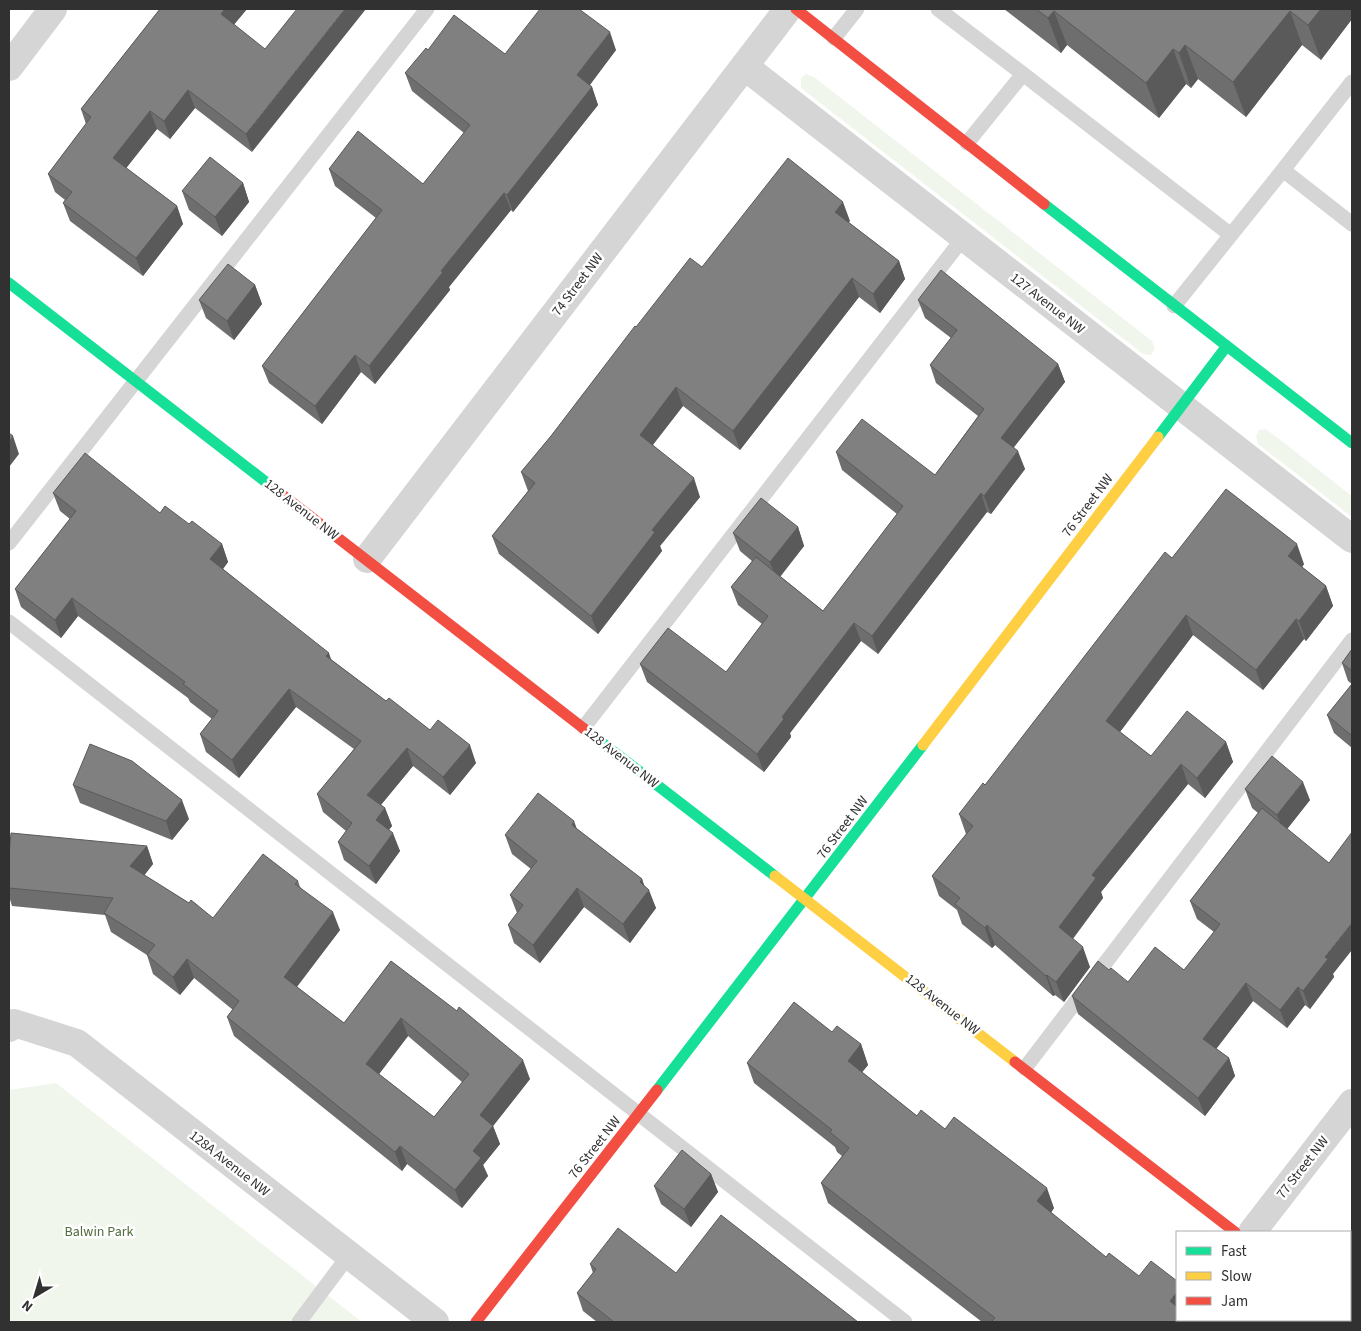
<svg xmlns="http://www.w3.org/2000/svg" width="1361" height="1331" font-family="'Source Sans 3',sans-serif">
<style>
.green{fill:#f1f6ed}
.lines{fill:none;stroke-linecap:round;stroke-linejoin:round}
.lane{stroke:#d5d5d5;stroke-width:15}
.street{stroke:#d5d5d5;stroke-width:28}
.fast{stroke:#16e098;stroke-width:11}
.slow{stroke:#ffcf43;stroke-width:11}
.jam{stroke:#f24e42;stroke-width:11}
.wall{fill:#6e6e6e;fill-rule:evenodd}
.shaded-wall{fill:#5a5a5a}
.building{fill:#808080;stroke:#5a5a5a;fill-rule:evenodd}
.labels{text-anchor:middle;stroke-width:5;stroke-linejoin:round;paint-order:stroke}
.street-label{font-size:14px;fill:#313131;stroke:#fff}
.park-label{font-size:14px;fill:#506d3d;stroke:#fff}
</style>
<rect width="100%" height="100%" fill="#fff"/>
<path class="green" d="M806,74L814,77L1152,341L1155,349L1151,355L1143,354L801,88V78Z
M1266,429L1352,496V517L1258,444L1256,436L1259,430Z
M56,1083L362,1322H9V1090Z"/>
<g class="lines">
<path class="lane" d="M938,9L1023,74
M834,38L857,9
M967,143L1023,74L1231,235
M1283,170L1352,82
M1174,306L1283,170L1352,224
M9,543L427,9
M9,622L905,1322
M584,727L964,237
M1025,1068L1352,640
M299,1322L349,1255"/>
<path class="street" d="M744,66L1352,539
M9,67L53,9
M367,559L788,9
M9,1028L14,1023L77,1043L435,1322
M1252,1232L1352,1103
M1346,1320L1349,1322"/>
<path class="fast" d="M1044,204L1352,443
M9,283L271,486
M1158,437L1226,347
M596,738L775,876
M657,1090L923,745"/>
<path class="slow" d="M923,745L1158,437
M775,876L1015,1062"/>
<path class="jam" d="M796,9L1044,204
M271,486L596,738
M1015,1062L1235,1232
M476,1322L657,1090"/>
</g>
<path class="wall" d="M160,9H247L234,24L252,152L195,108L170,139L157,129L126,168L177,206L183,224L143,276L70,221L63,203L65,200L55,192L48,174L86,124L81,109Z
M1004,9H1352V19L1321,60L1302,45L1246,117L1198,79L1191,88L1186,84L1159,118L1067,45L1061,53Z
M428,50L505,54L616,50L589,85L592,87L598,105L513,212L511,210L449,287L450,290L375,384L361,372L322,424L269,383L262,366L376,218L335,186L329,169L423,184L464,133L412,91L405,73Z
M243,183L249,202L222,236L189,210L182,191Z
M850,221L848,222L899,261L905,279L880,313L859,297L740,450L683,406L653,445L700,497L660,546L662,551L598,634L499,554L492,536L528,491L521,472L551,436L636,327Z
M255,285L262,304L234,340L206,318L199,300Z
M918,300L1058,364L1065,382L1014,447L1025,469L991,514L987,512L878,654L861,641L790,733L791,737L764,772L647,682L640,664L726,672L762,624L738,605L731,587L752,561L740,551L733,533L798,527L804,546L780,576L823,611L897,514L842,470L836,452L935,475L978,416L936,383L930,365L951,338L925,318Z
M53,493L160,513L189,524L222,544L228,562L223,569L332,660L386,701L430,730L476,763L450,795L413,766L381,805L385,808L392,826L389,830L400,851L376,884L344,860L338,842L346,831L323,812L317,794L354,749L296,707L239,778L206,752L200,734L212,719L190,702L188,698L78,616L61,638L21,607L15,589L70,519L60,511Z
M1172,558L1304,564L1302,567L1326,586L1333,606L1306,641L1304,639L1263,690L1193,635L1120,732L1151,756L1226,742L1233,762L1205,798L1188,784L1101,892L1103,898L1073,939L1090,967L1064,1002L1055,995L1053,996L995,945L992,948L962,924L957,910L939,896L932,876L966,834L959,814L985,785Z
M1352,649V684L1348,681L1342,663Z
M1352,684V748L1334,733L1327,715Z
M73,785L189,819L172,840L80,803Z
M1245,789L1310,800L1287,829L1334,977L1310,1009L1305,1005L1287,1028L1253,1001L1216,1049L1229,1058L1235,1076L1205,1116L1078,1014L1072,996L1109,970L1128,982L1184,970L1214,932L1197,919L1190,901L1258,813L1252,808Z
M577,829L642,879L644,886L656,908L630,943L584,907L540,963L514,943L508,925L517,913L510,895L531,869L512,854L505,835Z
M147,846L153,864L144,875L213,918L298,881L300,887L340,930L297,987L344,1023L391,961L530,1079L493,1126L500,1144L483,1165L488,1176L462,1208L407,1164L402,1171L234,1036L227,1017L233,1010L194,978L180,995L153,974L147,955L111,932L105,915L12,906L9,896V855ZM408,1036L462,1082L434,1117L379,1074Z
M832,1032L861,1044L868,1065L862,1072L917,1116L945,1129L1054,1208L1051,1213L1177,1320L1196,1322H982L828,1203L821,1183L842,1156L837,1152L835,1147L754,1083L747,1063Z
M711,1174L718,1192L691,1227L661,1204L654,1186Z
M590,1264L676,1273L858,1322H597L583,1311L577,1293L593,1273Z"/>
<path class="shaded-wall" d="M225,9H247L228,32L221,14Z
M345,9H366L252,152L246,134Z
M1321,9H1352V19L1321,60L1308,25Z
M1054,11L1067,45L1061,53L1048,18Z
M1290,11L1302,45L1246,117L1233,82Z
M610,32L616,50L584,93L577,75Z
M1185,45L1198,79L1191,88L1179,53Z
M1173,49L1186,84L1159,118L1146,83Z
M592,87L598,105L513,212L507,195Z
M188,90L195,108L170,139L164,121Z
M150,111L157,129L120,176L113,158Z
M243,183L249,202L222,236L215,217Z
M504,193L511,210L449,287L450,290L375,384L369,366L441,271Z
M843,202L850,221L841,231L835,212Z
M177,206L183,224L143,276L136,258Z
M899,261L905,279L880,313L873,294Z
M852,278L859,297L740,450L733,431Z
M255,285L262,304L234,340L227,321Z
M355,355L361,372L322,424L315,406Z
M1058,364L1065,382L1007,456L1001,438Z
M676,387L683,406L646,453L640,435Z
M13,436L19,454L9,467V441Z
M1018,451L1025,469L991,514L984,496Z
M694,478L700,497L660,546L662,551L598,634L591,616L652,530Z
M981,493L987,512L878,654L872,636Z
M798,527L804,546L777,581L770,562Z
M222,544L228,562L217,577L210,559Z
M1297,544L1304,564L1296,576L1288,556Z
M1326,586L1333,606L1306,641L1299,621Z
M72,598L78,616L61,638L55,620Z
M1186,615L1193,635L1113,741L1106,721Z
M1296,619L1304,639L1263,690L1256,670Z
M854,623L861,641L790,733L791,737L764,772L757,754L782,717Z
M329,653L335,671L326,656Z
M289,689L296,707L239,778L232,760Z
M1226,742L1233,762L1205,798L1197,778Z
M470,745L476,763L450,795L443,777Z
M407,748L413,766L374,813L367,795Z
M1181,764L1188,784L1101,892L1103,898L1066,947L1059,927L1092,875Z
M1303,782L1310,800L1284,833L1277,815Z
M182,800L189,819L172,840L166,821Z
M385,808L392,826L382,838L376,820Z
M574,821L581,840L572,825Z
M393,833L400,851L376,884L369,866Z
M147,846L153,864L137,885L130,866Z
M642,879L647,893L649,890L656,908L630,943L623,924L640,882Z
M577,888L584,907L540,963L533,945Z
M333,912L340,930L290,995L284,977Z
M1352,923V950L1333,974L1334,977L1310,1009L1303,991L1325,957Z
M987,925L995,945L992,948L985,928Z
M1083,947L1090,967L1064,1002L1056,982Z
M187,959L194,978L180,995L173,977Z
M1047,975L1055,995L1053,996L1046,976Z
M1246,983L1253,1001L1210,1057L1203,1039Z
M1298,987L1305,1005L1287,1028L1280,1010Z
M401,1018L408,1036L373,1082L366,1064Z
M861,1044L868,1065L855,1081L848,1061Z
M1229,1058L1235,1076L1205,1116L1198,1098Z
M523,1060L530,1079L493,1126L500,1144L483,1165L488,1176L462,1208L455,1190L473,1151L480,1115Z
M400,1146L407,1164L402,1171L395,1152Z
M711,1174L718,1192L691,1227L684,1209Z
M1047,1188L1054,1208L1044,1221L1037,1201Z
M1177,1292V1320L1170,1301Z"/>
<path class="building" d="M160,9H225L221,14L265,49L297,9H345L246,134L188,90L164,121L150,111L113,158L177,206L136,258L63,203L72,192L48,174L91,117L81,109Z
M540,9H579L610,32L577,75L592,87L507,195L504,193L441,271L443,272L369,366L355,355L315,406L262,366L382,210L329,169L358,131L423,184L470,125L405,73L426,48L428,50L454,15L505,54Z
M1036,9H1321L1308,25L1290,11L1233,82L1185,45L1179,53L1173,49L1146,83L1054,11L1048,18Z
M210,157L243,183L215,217L182,191Z
M788,158L843,202L835,212L899,261L873,294L852,278L733,431L676,387L640,435L694,478L652,530L655,532L591,616L492,536L535,483L521,472L551,436L635,326L636,327L690,258L702,267Z
M228,264L255,285L227,321L199,300Z
M941,270L1058,364L1001,438L1018,451L984,496L981,493L872,636L854,623L782,717L784,719L757,754L640,664L668,628L726,672L768,616L731,587L756,557L823,611L903,506L836,452L862,419L935,475L984,409L930,365L957,330L918,300Z
M9,433L13,436L9,441Z
M85,453L160,513L165,506L189,524L192,521L222,544L210,559L329,653L326,656L386,701L389,698L430,730L438,720L470,745L443,777L407,748L367,795L385,808L376,820L393,833L369,866L338,842L352,823L317,794L361,741L289,689L232,760L200,734L218,711L183,684L185,682L72,598L55,620L15,589L76,511L53,493Z
M1226,489L1297,544L1288,556L1326,586L1299,621L1296,619L1256,670L1186,615L1106,721L1151,756L1187,711L1226,742L1197,778L1181,764L1092,875L1096,878L1059,927L1083,947L1056,982L1047,975L1046,976L987,925L985,928L955,904L960,898L932,876L973,826L959,814L983,783L985,785L1165,552L1172,558Z
M761,498L798,527L770,562L733,533Z
M1352,649V671L1342,663Z
M1352,684V736L1327,715Z
M90,744L132,761L182,800L166,821L73,785Z
M1272,756L1303,782L1277,815L1245,789Z
M538,793L574,821L572,825L642,879L640,882L649,890L623,924L577,888L533,945L508,925L523,905L510,895L537,861L505,835Z
M1262,808L1329,863L1352,832V923L1325,957L1328,959L1303,991L1298,987L1280,1010L1246,983L1203,1039L1229,1058L1198,1098L1072,996L1098,961L1109,970L1111,968L1128,982L1155,947L1184,970L1220,924L1190,901Z
M11,833L147,846L130,866L189,903L191,900L213,918L263,854L298,881L295,884L333,912L284,977L344,1023L391,961L457,1011L459,1007L523,1060L480,1115L493,1126L473,1151L481,1158L455,1190L400,1146L395,1152L227,1017L239,1001L187,959L173,977L147,955L155,945L104,913L113,898L9,888V855ZM401,1018L469,1074L434,1117L366,1064Z
M794,1002L832,1032L837,1026L861,1044L848,1061L917,1116L921,1110L945,1129L954,1117L1047,1188L1037,1201L1106,1257L1109,1253L1139,1276L1151,1261L1177,1281V1292L1170,1301L1177,1307V1320H1193L1196,1322H991L995,1318L821,1183L849,1148L830,1132L832,1130L747,1063Z
M682,1150L711,1174L684,1209L654,1186Z
M721,1215L858,1322H614L577,1293L596,1269L590,1264L618,1228L676,1273Z"/>
<g class="labels">
<g class="street-label">
<text transform="translate(577 284) rotate(-53)" y="5">74 Street NW</text>
<text transform="translate(1048 303) rotate(38)" y="5">127 Avenue NW</text>
<text transform="translate(1087 505) rotate(-53)" y="5">76 Street NW</text>
<text transform="translate(302 509) rotate(38)" y="5">128 Avenue NW</text>
<text transform="translate(622 757) rotate(38)" y="5">128 Avenue NW</text>
<text transform="translate(842 827) rotate(-53)" y="5">76 Street NW</text>
<text transform="translate(943 1004) rotate(38)" y="5">128 Avenue NW</text>
<text transform="translate(594 1147) rotate(-52)" y="5">76 Street NW</text>
<text transform="translate(230 1163) rotate(38)" y="5">128A Avenue NW</text>
<text transform="translate(1302 1167) rotate(-52)" y="5">77 Street NW</text>
</g>
<g class="park-label">
<text x="99" y="1236">Balwin Park</text>
</g>
</g>
<rect width="1361" height="1331" fill="none" stroke="#313131" stroke-width="20"/>
<rect x="1176" y="1231" width="175" height="90" fill="#ffffff" stroke="#adadad"/>
<rect x="1186" y="1247" width="25" height="8" fill="#16e098" stroke="#adadad"/>
<text x="1221" y="1256" font-size="15" fill="#313131">Fast</text>
<rect x="1186" y="1272" width="25" height="8" fill="#ffcf43" stroke="#adadad"/>
<text x="1221" y="1281" font-size="15" fill="#313131">Slow</text>
<rect x="1186" y="1297" width="25" height="8" fill="#f24e42" stroke="#adadad"/>
<text x="1221" y="1306" font-size="15" fill="#313131">Jam</text>
<g transform="translate(35 1296) rotate(218)" stroke="#ffffff" stroke-width="4" paint-order="stroke">
<path d="M0-4L9 19L0 12L-9 19Z" fill="#313131"/>
<text y="-8" font-size="14" font-weight="bold" text-anchor="middle" fill="#313131">N</text>
</g>
</svg>
